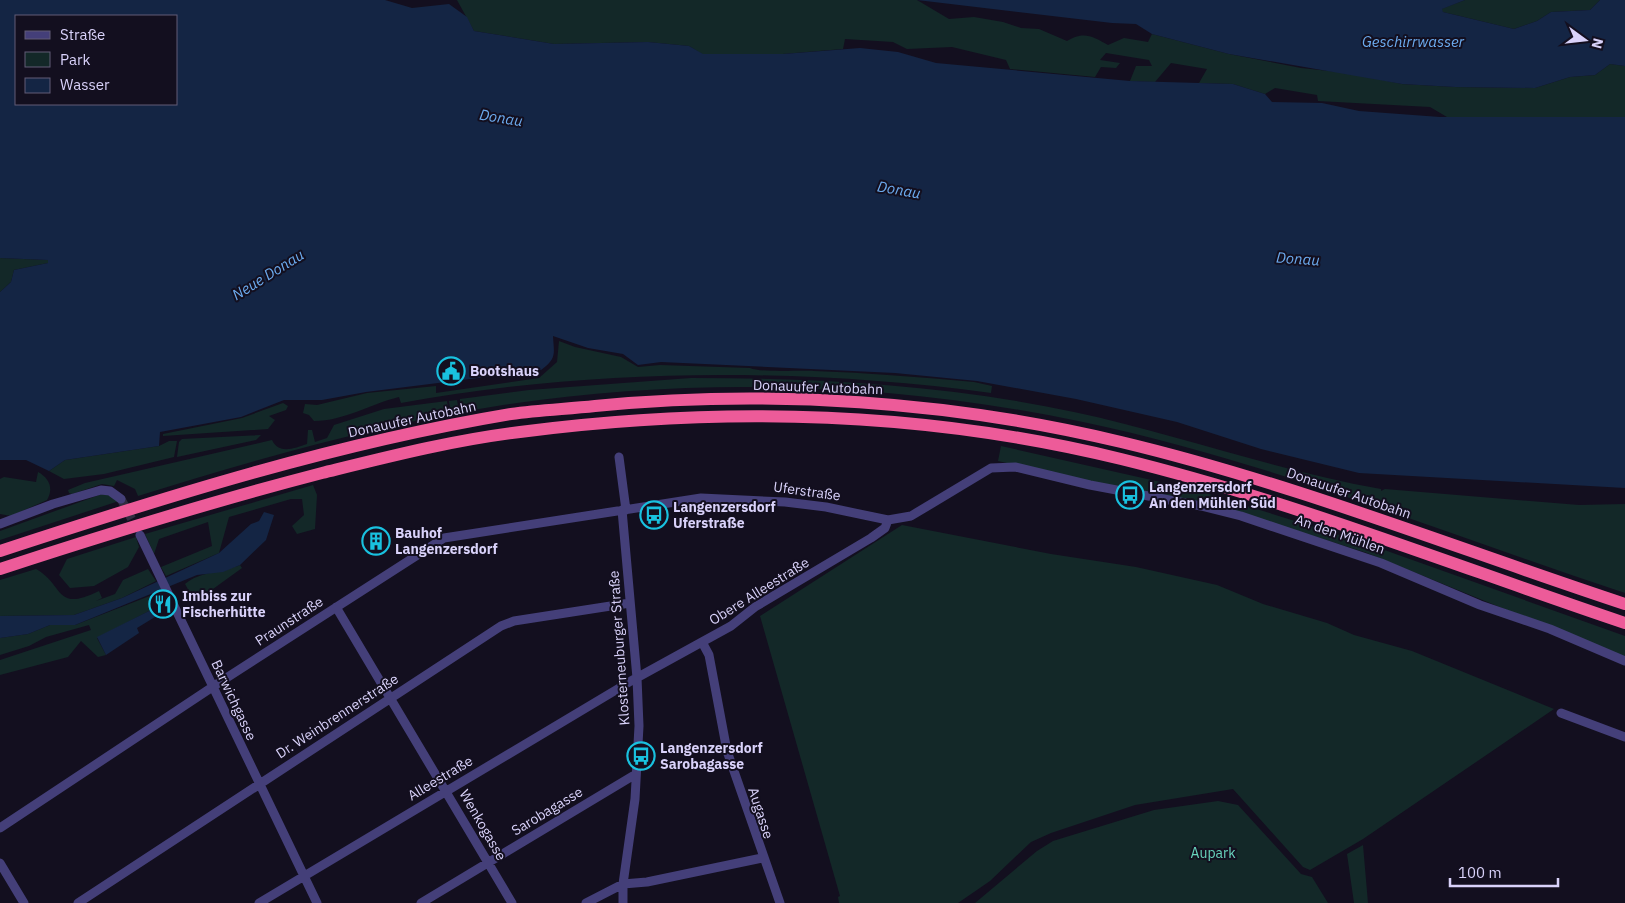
<svg xmlns="http://www.w3.org/2000/svg" width="1625" height="903" font-family="'IBM Plex Sans',sans-serif">
<style>
.green{fill:#132828}
.water{fill:#142544;fill-rule:evenodd}
.lines{fill:none;stroke-linecap:round;stroke-linejoin:round}
.minor-tunnel{stroke:#312c40;stroke-width:9;stroke-dasharray:9 4.5;stroke-linecap:butt}
.minor{stroke:#443f79;stroke-width:9}
.highway{stroke:#ed5b99;stroke-width:12}
.labels{text-anchor:middle;stroke-width:4;stroke-linejoin:round;paint-order:stroke}
.poi-label{font-size:14px;font-weight:bold;fill:#d9d2fa;stroke:#130f1f;text-anchor:start}
.street-label{font-size:14px;fill:#d9d2fa;stroke:#130f1f}
.park-label{font-size:14px;fill:#67d2bc;stroke:#130f1f}
.water-label{font-size:15px;font-style:italic;fill:#6cabef;stroke:#130f1f}
</style>
<rect width="100%" height="100%" fill="#130f1f"/>
<path class="green" d="M457,0H917L949,19L974,17L1003,22L1021,28L1039,29L1067,41C1084,31 1092,36 1108,45L1124,38L1148,42L1152,34L1229,54L1301,68L1348,73L1402,84L1455,87L1535,88L1570,77L1595,75L1610,64L1625,66V117H1447L1430,107L1318,101L1317,95L1275,88L1265,94L1233,84L1199,83L1207,69L1171,63L1155,82L1130,81L1136,66H1152L1149,60L1106,53L1100,60L1120,63L1116,68L1101,67L1095,77L1010,69L1006,60L952,47L907,49L893,42L845,39L843,49L783,54H702L689,46L648,42L554,44L474,31Z
M1465,0H1600L1590,10L1551,12L1537,21L1514,29L1443,12L1441,9Z
M0,258L48,260V263L14,270L11,282L0,292Z
M559,341L575,347L621,357L638,367L660,365L750,368C762,373 798,370 814,371C868,373 921,377 974,382L992,386L991,393C796,367 592,368 401,403L399,397C370,404 344,421 314,421L309,415L303,413L305,404L317,405L367,393L436,386V393L539,378L557,362Z
M691,378C820,378 948,385 1074,412C1177,434 1277,471 1381,489V491L1385,489L1579,505L1625,504V593C1445,534 1269,461 1083,422C893,382 695,376 503,405C379,424 257,459 138,496L135,489L117,480L114,486L102,484L72,494L69,493L68,490L85,483L272,440C279,455 295,448 307,444L308,430H312L315,442L327,438L334,425L384,409L447,401L448,407H450L449,401L457,400L458,406H460V399L529,390Z
M283,403L288,406L286,410L269,416L275,420L268,429L163,436V434L242,418Z
M261,435L256,440L177,457L179,442L182,439Z
M169,441H177L174,457L104,474L64,479L49,471L65,460L159,446Z
M1001,446L1196,490L1362,542L1625,636V658L1367,553L1276,524L998,461Z
M38,472C49,478 54,488 47,500L11,516L0,514V479L4,477L36,482Z
M313,485L317,495L315,529L297,534L292,526L304,515L302,499H291L229,517L219,553L166,576L161,567L212,546L208,522L159,539L154,554L145,534Z
M102,494H109L119,501L0,540V531Z
M902,525L1051,554L1136,567L1217,585L1263,604L1327,623L1354,635L1412,651L1554,709L1363,839L1310,870L1303,867L1233,789L1135,805L1051,833L1031,842L990,881L958,903H839L838,897L840,896L760,616Z
M136,537L139,547L128,567L94,586L70,588L59,575L67,559Z
M240,565L242,568L195,602L185,584C201,571 220,573 240,565Z
M36,569C65,585 54,613 99,591L102,598L96,601L115,594L123,580L148,569L156,581L122,598L74,615L0,616V580Z
M160,592L162,598L151,610L97,638L106,655L98,657L81,641L68,657L0,675V660L91,630L89,625L46,637L29,646L0,655V638L28,634L50,625H75Z
M1218,801L1238,805L1301,874L1312,877L1328,903H975L1037,851L1053,841L1154,810Z
M1363,845L1368,903H1354L1347,854Z"/>
<path class="water" d="M0,0H385L412,8L449,4L467,17L474,31L554,44L648,42L689,46L703,54H783L860,48L898,52L936,63L1130,81L1233,84L1265,94L1272,102L1322,103L1359,111L1440,117H1625V488L1359,473L1261,449L1177,422L1076,399L977,381L895,373L661,362L638,365L623,354L588,348L553,336C554,354 557,358 541,370L366,392L322,400H284L241,417L160,432L159,446L65,460L49,471L26,460H0V292L11,282L14,270L48,263V260L0,258ZM176,16V104H16V16Z
M917,0H1465L1442,9L1443,12L1514,29L1537,21L1551,12L1590,10L1600,0H1625V66L1610,64L1595,75L1570,77L1535,88L1455,87L1402,84L1229,54L1152,34L1136,24L1112,23Z
M264,512L274,515L266,540L240,565L223,572L197,575L75,625H50L28,634L0,638V616L74,615L122,598L219,553L251,524L259,521Z
M151,610L155,617L137,628L139,633L106,655L97,637Z"/>
<g class="lines">
<path class="minor-tunnel" d="M121,499L138,531"/>
<path class="minor" d="M619,457L626,510
M622,510L637,678L639,726L635,799L623,884V903
M0,524L53,504L101,490L110,491L121,499
M140,535L317,903
M336,607L512,903
M702,642L709,655L727,751L780,903
M1561,713L1625,737
M0,828L217,684L444,538L701,498L785,502L826,507L888,520L911,516L991,468L1015,467L1090,485L1201,506L1241,516L1381,563L1480,605L1550,629L1625,661
M0,863L24,903
M78,903L501,626L514,621L630,603
M259,903L631,681L731,626L755,607L871,538L885,528L888,520
M421,903L636,774
M586,903L623,884L647,882L762,858"/>
<path class="highway" d="M0,551C168,496 337,443 511,414C539,410 567,409 595,406C770,389 950,401 1121,442C1293,483 1458,549 1625,604
M0,569C107,534 214,501 322,473C387,457 453,440 520,432C720,406 925,411 1121,459C1293,501 1458,567 1625,623"/>
</g>
<defs>
<g id="civic-ring" transform="scale(1.4375)"><circle r="9.5" fill="#130f1f" stroke="#19c1df" stroke-width="1.5"/><path d="M-.6-6.5H3V-4.5H.6V-3L4-1V1h2V6H-6V1h2V-1L-.6-3ZM-1.2 2.5V6h2.4V2.5Z" fill="#19c1df"/></g>
<g id="bus-ring" transform="scale(1.4375)"><circle r="9.5" fill="#130f1f" stroke="#19c1df" stroke-width="1.5"/><path d="M-5-6H5V4H4V6H2V4H-2V6H-4V4H-5ZM-3.5-4V0h7V-4ZM-3.5 1.2v1.5H-2V1.2ZM2 1.2v1.5H3.5V1.2Z" fill="#19c1df"/></g>
<g id="building-ring" transform="scale(1.4375)"><circle r="9.5" fill="#130f1f" stroke="#19c1df" stroke-width="1.5"/><path d="M-4-6H4V6H1V3H-1V6H-4ZM-2.5-4.3h1.7v1.8h-1.7ZM.8-4.3h1.7v1.8H.8ZM-2.5-1h1.7V.8h-1.7ZM.8-1h1.7V.8H.8Z" fill="#19c1df"/></g>
<g id="restaurant-ring" transform="scale(1.4375)"><circle r="9.5" fill="#130f1f" stroke="#19c1df" stroke-width="1.5"/><path d="M-5-6h1v4h1v-4h1v4h1v-4h1v5L-1.5 .5V6h-2V.5L-5-1ZM5-6V6H3V1.5H1.5Q1.5-4 5-6Z" fill="#19c1df"/></g>
</defs>
<g fill-rule="evenodd">
<use href="#civic-ring" x="451" y="371"/>
<use href="#bus-ring" x="1130" y="495"/>
<use href="#bus-ring" x="654" y="515"/>
<use href="#building-ring" x="376" y="541"/>
<use href="#restaurant-ring" x="163" y="604"/>
<use href="#bus-ring" x="641" y="756"/>
</g>
<g class="labels">
<g class="poi-label">
<text x="470" y="376">Bootshaus</text>
<text x="1149" y="492">Langenzersdorf<tspan x="1149" dy="16">An den Mühlen Süd</tspan></text>
<text x="673" y="512">Langenzersdorf<tspan x="673" dy="16">Uferstraße</tspan></text>
<text x="395" y="538">Bauhof<tspan x="395" dy="16">Langenzersdorf</tspan></text>
<text x="182" y="601">Imbiss zur<tspan x="182" dy="16">Fischerhütte</tspan></text>
<text x="660" y="753">Langenzersdorf<tspan x="660" dy="16">Sarobagasse</tspan></text>
</g>
<g class="street-label">
<text transform="translate(818 387) rotate(2)" y="5">Donauufer Autobahn</text>
<text transform="translate(412 419) rotate(-12)" y="5">Donauufer Autobahn</text>
<text transform="translate(807 491) rotate(8)" y="5">Uferstraße</text>
<text transform="translate(1349 493) rotate(19)" y="5">Donauufer Autobahn</text>
<text transform="translate(1340 534) rotate(19)" y="5">An den Mühlen</text>
<text transform="translate(759 591) rotate(-32)" y="5">Obere Alleestraße</text>
<text transform="translate(289 621) rotate(-33)" y="5">Praunstraße</text>
<text transform="translate(619 648) rotate(-94)" y="5">Klosterneuburger Straße</text>
<text transform="translate(234 700) rotate(65)" y="5">Barwichgasse</text>
<text transform="translate(337 716) rotate(-33)" y="5">Dr. Weinbrennerstraße</text>
<text transform="translate(440 778) rotate(-31)" y="5">Alleestraße</text>
<text transform="translate(547 811) rotate(-31)" y="5">Sarobagasse</text>
<text transform="translate(761 813) rotate(72)" y="5">Augasse</text>
<text transform="translate(483 825) rotate(60)" y="5">Wenkogasse</text>
</g>
<g class="park-label">
<text x="1213" y="858">Aupark</text>
</g>
<g class="water-label">
<text x="1413" y="47">Geschirrwasser</text>
<text transform="translate(501 118) rotate(9)" y="5">Donau</text>
<text transform="translate(899 190) rotate(10)" y="5">Donau</text>
<text transform="translate(1298 259) rotate(4)" y="5">Donau</text>
<text transform="translate(268 275) rotate(-32)" y="5">Neue Donau</text>
</g>
</g>
<rect x="15" y="15" width="162" height="90" fill="#130f1f" stroke="#625d77"/>
<rect x="25" y="31" width="25" height="8" fill="#443f79" stroke="#625d77"/>
<text x="60" y="40" font-size="15" fill="#d9d2fa">Straße</text>
<rect x="25" y="52" width="25" height="15" fill="#132828" stroke="#625d77"/>
<text x="60" y="65" font-size="15" fill="#d9d2fa">Park</text>
<rect x="25" y="78" width="25" height="15" fill="#142544" stroke="#625d77"/>
<text x="60" y="90" font-size="15" fill="#d9d2fa">Wasser</text>
<g transform="translate(1585 40) rotate(105)" stroke="#130f1f" stroke-width="4" paint-order="stroke">
<path d="M0-4L9 19L0 12L-9 19Z" fill="#d9d2fa"/>
<text y="-8" font-size="14" font-weight="bold" text-anchor="middle" fill="#d9d2fa">N</text>
</g>
<path d="M1450 878v8h108v-8" fill="none" stroke="#d9d2fa" stroke-width="2.5"/>
<text x="1458" y="878" font-size="15" fill="#d9d2fa" stroke="#130f1f" stroke-width="4" paint-order="stroke">100 m</text>
</svg>
